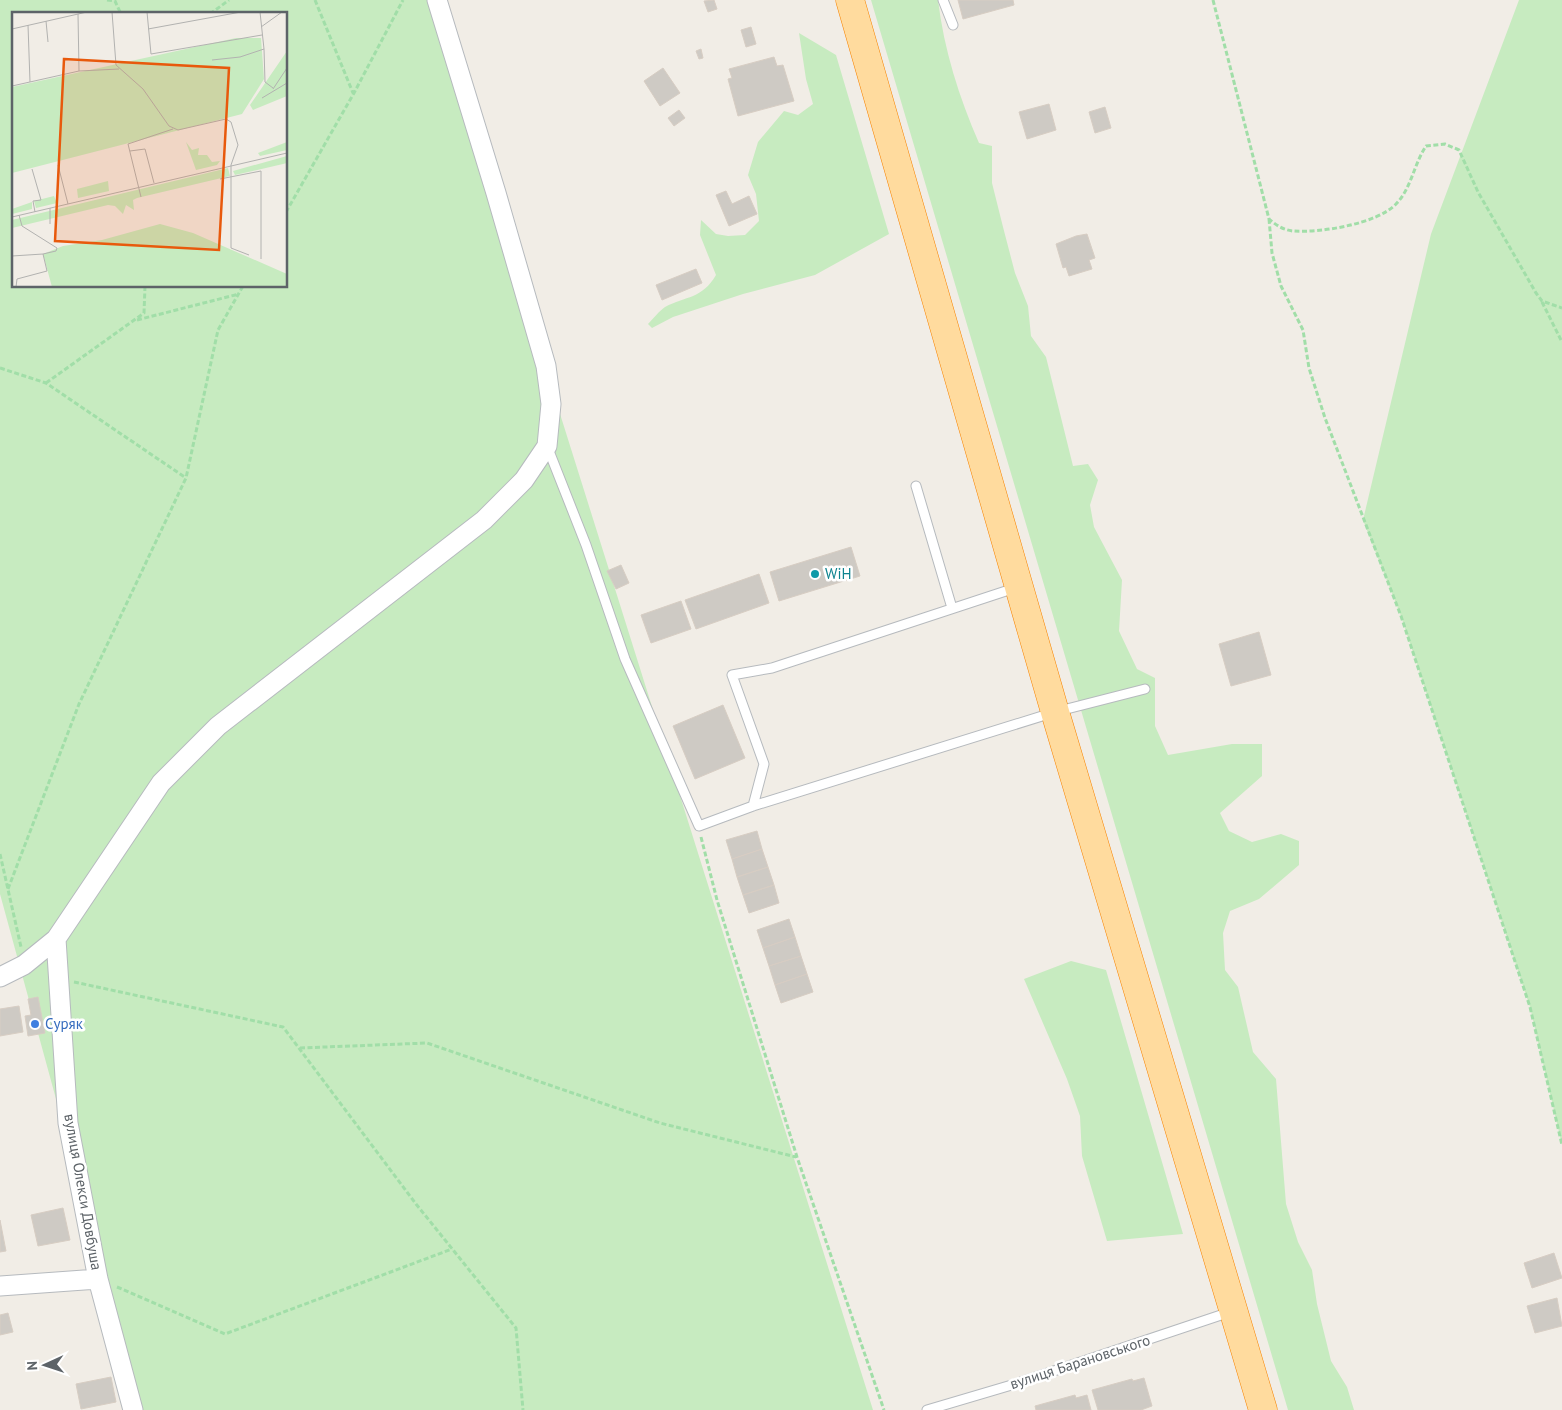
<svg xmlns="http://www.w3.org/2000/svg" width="1562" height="1410" font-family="'PT Sans',sans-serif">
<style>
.green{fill:#c7ebc0;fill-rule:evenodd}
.building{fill:#cecac4;stroke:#d7cdc3}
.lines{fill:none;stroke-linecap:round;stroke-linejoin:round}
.service-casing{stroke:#b6babe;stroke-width:11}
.minor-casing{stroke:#b6babe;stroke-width:21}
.trunk-casing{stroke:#f78300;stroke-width:29}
.path{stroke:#a1dea8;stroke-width:3;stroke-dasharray:5 2.5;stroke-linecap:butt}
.service{stroke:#fff;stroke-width:9}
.minor{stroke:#fff;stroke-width:19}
.trunk{stroke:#ffdb9e;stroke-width:28}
.culture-dot{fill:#0f9aa8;stroke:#fff;stroke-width:2}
.shop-dot{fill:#3f7fe0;stroke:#fff;stroke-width:2}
.labels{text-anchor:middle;stroke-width:5;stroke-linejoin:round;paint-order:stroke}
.culture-label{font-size:15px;fill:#0d838f;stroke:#fff;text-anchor:start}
.shop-label{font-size:15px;fill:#366cbe;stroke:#fff;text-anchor:start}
.street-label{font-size:15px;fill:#5d6368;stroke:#fff}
.inset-road{fill:none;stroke:#b2b2b0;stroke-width:1}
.view{fill:#e8590c;fill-opacity:0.15;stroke:#e8590c;stroke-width:2.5}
.inset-edge{fill:none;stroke:#5d6368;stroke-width:2.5}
</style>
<rect width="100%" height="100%" fill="#f1ede6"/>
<path class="green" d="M0,0H430L873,1410H141L0,894ZM14,14H286V286H14Z
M871,0H938C944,50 959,97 979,143L992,146V183L1003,227L1015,273L1028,306L1031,336L1046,357L1073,466L1088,464L1098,480L1090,505L1094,527L1122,580L1119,631L1137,669L1155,678V726L1168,755L1232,744H1262V776L1220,813L1229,831L1252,842L1281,834L1299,841V865L1259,899L1230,911L1223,933L1225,970L1238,987L1253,1052L1276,1079L1286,1204L1298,1242L1312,1270L1317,1304L1331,1361L1347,1387L1354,1410H1288Z
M1519,0H1562V1145L1530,1007L1401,616L1363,520L1431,234Z
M799,33L836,55L889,234L815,275L743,294L673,317L652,328L648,324C653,319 659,311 665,307C686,296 702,299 716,275L700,235L701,220L716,234L728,236L745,235L759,221L756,194L748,175L758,142L784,111L798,115L813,104L806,79Z
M1071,961L1106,970L1183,1234L1107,1241L1082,1156L1080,1116L1067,1079L1024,979Z"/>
<path class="building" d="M714,0L717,9L708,12L704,1Z
M958,0H1013L1014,5L963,19Z
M751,27L756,44L746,47L741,30Z
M701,49L703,58L699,59L696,51Z
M774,57L777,66L783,65L794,101L738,116L728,79L732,78L729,69Z
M663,68L680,93L660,106L644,81Z
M1049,104L1056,130L1027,139L1019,112Z
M1105,107L1111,128L1095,133L1089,112Z
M679,110L685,118L674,126L668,118Z
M726,191L732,204L749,196L757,214L729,226L716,195Z
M1087,234L1095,258L1089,260L1092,269L1069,276L1066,267L1063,268L1056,244L1076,236Z
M696,269L702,283L662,300L656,285Z
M851,547L860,576L779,601L770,572Z
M621,565L629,583L616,589L607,571Z
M759,574L769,603L696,629L685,600Z
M681,601L691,629L651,643L641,615Z
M1259,632L1271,675L1231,686L1219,644Z
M723,705L745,758L695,779L673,726Z
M757,831L762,849L732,859L726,840Z
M762,849L768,867L737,877L732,859Z
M768,867L774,885L743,895L737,877Z
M774,885L779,903L749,913L743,895Z
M789,919L795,937L763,948L757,930Z
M795,937L801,956L769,966L763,948Z
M801,956L807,974L775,985L769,966Z
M807,974L813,992L781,1003L775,985Z
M38,997L45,1033L28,1036L25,1016L31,1015L28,999Z
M19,1006L23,1032L0,1036V1009Z
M63,1208L70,1240L38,1246L31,1215Z
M0,1220L6,1251L0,1252Z
M1554,1253L1562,1278L1532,1288L1524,1263Z
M1557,1298L1562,1326L1535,1333L1527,1306Z
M8,1313L13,1332L0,1335V1315Z
M111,1377L116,1402L81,1409L76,1384Z
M1144,1378L1152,1406L1141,1410H1098L1092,1390L1132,1379L1133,1381Z
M1075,1395L1076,1398L1087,1395L1091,1410H1036L1035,1406Z"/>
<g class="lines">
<g class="service-casing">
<path id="service" d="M943,0L953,25
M547,446L586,545L625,659L699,826L753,806L1055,712L1145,689
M916,486L952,608
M753,806L764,764L732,675L772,668L1015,588
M927,1410L1015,1384L1230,1312"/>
</g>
<g class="minor-casing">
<path id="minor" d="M56,939L68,1123L98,1279L133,1410
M0,977L24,965L56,939L161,783L218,726L484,520L524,480L547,446L551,404L546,366L496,193L437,0
M0,1286L98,1279"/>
</g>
<g class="trunk-casing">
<path id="trunk" d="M850,0L1055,712L1263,1410"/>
</g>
<path class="path" d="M107,0L115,1L121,14
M315,0L353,93
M1213,0L1269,219C1276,225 1283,230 1293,231C1320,233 1377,224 1396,204C1411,189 1414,164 1426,146L1445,144L1459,150L1478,192L1536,293L1542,301L1562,308
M210,14L229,0
M286,212L354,93L403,0
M1269,219L1272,253L1281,286L1303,330L1309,368L1325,418L1401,616L1530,1007L1562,1145
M1542,302L1562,342
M137,320L239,294
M0,368L46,383L186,478
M46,383L144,313L145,286
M701,837L717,900L797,1157L884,1410
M0,854L21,947
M8,889L79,704L186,478L218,330L243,286
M74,982L283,1027L416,1204L516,1328L523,1410
M300,1048L427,1043L660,1123L796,1157
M117,1287L225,1334L452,1249"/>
<use href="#service" class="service"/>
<use href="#minor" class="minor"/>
<use href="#trunk" class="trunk"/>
</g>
<circle class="culture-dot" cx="815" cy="574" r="5"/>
<circle class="shop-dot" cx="35" cy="1024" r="5"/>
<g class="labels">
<g class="culture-label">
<text x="825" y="579">WiH</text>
</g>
<g class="shop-label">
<text x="45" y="1029">Суряк</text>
</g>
<g class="street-label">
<text transform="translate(83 1192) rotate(80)" y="5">вулиця Олекси Довбуша</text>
<text transform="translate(1080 1362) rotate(-18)" y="5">вулиця Барановського</text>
</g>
</g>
<g transform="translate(12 12)">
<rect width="275" height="275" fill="#f1ede6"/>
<path d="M224,26H249L252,67L230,102L0,161V75ZM275,39V84L241,98L238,93ZM174,130L180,138L187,136L186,143H195L200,150L208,149L205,153L184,158ZM275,130V138L248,144L246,141ZM275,144V151L271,152L223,163L221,159ZM216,156L218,164L125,186L121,188L122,198L114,193L111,202L103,194L96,193L0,216V208ZM96,169L97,179L66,186L65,177ZM42,184L45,191L24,196L22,189ZM20,190V197L0,202V197ZM148,212L181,221L275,262V275H40L31,242L51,234L90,228Z" fill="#c7ebc0"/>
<path class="inset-road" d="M100,0L104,53L131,77L157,114L166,118L214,107L219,110L226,133L219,153V236L237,243M135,0L139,42L250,23M66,2L67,59M34,9L36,30M16,13L18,70M249,15L270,0M0,17L75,0M136,17L229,0M252,37L253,70L261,76M200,48L228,45L252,37L248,0M0,74L67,59L107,57M261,77L275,56M250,86L275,71M118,139L133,137L142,171M46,153L56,192M20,157L29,188L21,189L23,200M208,167L249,159V247M129,185L116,132L161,117M0,205L275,141M38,212V196M0,244L31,242M4,275L5,267L35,259L31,242L44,239L45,236L10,214L7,203"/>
<path class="view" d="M52,47L217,56L207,238L43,229Z"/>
<rect width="275" height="275" class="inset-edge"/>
</g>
<g transform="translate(45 1365) rotate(267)" stroke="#ffffff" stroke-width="4" paint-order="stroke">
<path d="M0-4L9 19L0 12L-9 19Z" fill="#5d6368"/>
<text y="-8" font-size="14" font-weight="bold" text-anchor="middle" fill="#5d6368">N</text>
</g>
</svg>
